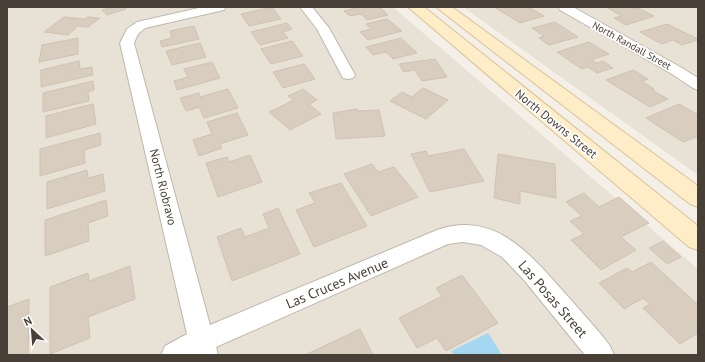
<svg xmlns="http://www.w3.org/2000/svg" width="705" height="362" font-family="'PT Sans',sans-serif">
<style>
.residential{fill:#e8e1d6}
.water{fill:#a4d8f2}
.building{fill:#d9cdc0;stroke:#d1c2b0}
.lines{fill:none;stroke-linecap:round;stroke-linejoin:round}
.minor-casing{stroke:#c0b7aa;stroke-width:2}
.secondary-casing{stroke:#d8c299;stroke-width:2}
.minor{fill:#fff;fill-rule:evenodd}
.secondary{fill:#ffedc7;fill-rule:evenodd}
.labels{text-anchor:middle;stroke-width:3.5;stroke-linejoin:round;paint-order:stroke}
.far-street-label{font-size:10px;fill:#484036;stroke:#fff}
.street-label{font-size:12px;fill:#484036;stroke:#fff}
.near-street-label{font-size:14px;fill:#484036;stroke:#fff}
</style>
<rect width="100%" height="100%" fill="#f4f0e8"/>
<path class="residential" d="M7,7H393L698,269V355H7Z
M463,7H698V175Z"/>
<path class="water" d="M488,333L502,355H454L451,351Z"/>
<path class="building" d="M106,7H124L126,9L107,15L102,10L107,9Z
M272,7L281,19L249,26L241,14Z
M359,7H380L388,15L367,20L361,14L350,16L344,11Z
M494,7H528L544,16L520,23Z
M606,7H629L634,9L638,8L654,16L626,25L614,18L622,16Z
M64,17L85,19L88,17L100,18L88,27L78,26L68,35L44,32Z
M387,19L402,31L368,40L360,32L371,29L366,24Z
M555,22L578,37L549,45L539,38L544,36L532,28Z
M287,23L292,29L283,32L288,38L260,45L251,32Z
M667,24L698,39V40L682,45L673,40L662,44L640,32Z
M194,26L199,39L162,47L160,41L172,38L170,31Z
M78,38V54L39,62L42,45Z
M401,38L417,53L393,59L386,52L373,55L366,47Z
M292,41L303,56L271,64L261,49Z
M589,42L609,54L591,60L597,63L603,61L613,68L597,73L588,67L582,69L557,52Z
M200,43L206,57L172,65L166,51Z
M435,59L447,77L422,81L415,70L404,72L399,64Z
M79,61L80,69L92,67L93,75L41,87V70Z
M212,62L220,78L177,90L174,81L188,77L184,69Z
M304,64L315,79L283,88L273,72Z
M633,70L648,79L642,81L654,89L652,90L668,99L650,107L606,80Z
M93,81L94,90L88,92L89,101L43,112V93Z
M423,88L448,100L426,119L390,101L402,92L412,97Z
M228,89L238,108L204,118L199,107L186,111L180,98L199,93L200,97Z
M303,89L317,100L309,104L321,114L290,130L269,112L294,100L288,96Z
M93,104L96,124L46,138V116Z
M679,104L698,115V136L683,142L646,118Z
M357,109V111L379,110L385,136L336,139L333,113Z
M237,113L248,135L220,144L222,148L199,156L193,140L212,134L207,122Z
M100,133L101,145L84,150L85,163L40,176V149Z
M464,149L484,181L430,192L411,154L426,151L428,156Z
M498,154L555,164L556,198L520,191V204L494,198Z
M250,155L262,182L218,197L206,163L227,157L229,162Z
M372,164L378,172L394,167L418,197L371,216L344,174Z
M87,170L88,178L103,174L105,191L47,209V182Z
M341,183L367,226L314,247L296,210L315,203L309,193Z
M584,193L599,207L619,197L649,223L621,237L636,250L601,270L571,240L584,234L570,221L582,216L566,202Z
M106,200L108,216L88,223L89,241L45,256V220Z
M278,208L300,254L232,281L217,237L241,228L245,237L269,228L263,214Z
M663,241L681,257L667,264L649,248Z
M651,262L698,305V333L680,344L643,308L650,304L643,298L624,309L599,283L627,268L632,272Z
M130,266L135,299L88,317L90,338L50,354V287L88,273L89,281Z
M462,275L498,323L446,351L437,338L417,348L399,318L442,296L436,288Z
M29,299L28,355H7V307Z
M360,329L373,355H305Z"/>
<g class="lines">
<g class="minor-casing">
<path id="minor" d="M203,7H226L224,10L145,28L138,34L134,43L210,325L437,230C489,212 523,246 554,281C571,300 588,319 604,338L610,346L614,355H585L524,280L502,257L481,245L463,242L448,244L216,347L218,355H161L165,346L187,334L120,43L127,29L137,22Z
M300,7H312L329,28L355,75L353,78L348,79L343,78L317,29Z
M558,7H573L682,68L698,78V90L693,88L672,74L560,10Z"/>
</g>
<g class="secondary-casing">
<path id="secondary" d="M408,7H424L698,226V250L689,247Z
M436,7H452L698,186V207L690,204Z"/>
</g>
<use href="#minor" class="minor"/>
<use href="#secondary" class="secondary"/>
</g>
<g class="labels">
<g class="far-street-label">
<text transform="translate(632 45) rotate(29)" y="4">North Randall Street</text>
</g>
<g class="street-label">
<text transform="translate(556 124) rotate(39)" y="4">North Downs Street</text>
<text transform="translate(163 187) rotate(76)" y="4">North Riobravo</text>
</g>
<g class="near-street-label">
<text transform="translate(337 283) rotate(-23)" y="5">Las Cruces Avenue</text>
<text transform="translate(553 299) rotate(49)" y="5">Las Posas Street</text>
</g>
</g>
<rect width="705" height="362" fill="none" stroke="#484036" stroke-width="16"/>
<g transform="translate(32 330) rotate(334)" stroke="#ffffff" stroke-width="3" paint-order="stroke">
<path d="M0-3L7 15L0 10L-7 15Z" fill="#484036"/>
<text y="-6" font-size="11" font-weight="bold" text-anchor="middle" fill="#484036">N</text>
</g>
</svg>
